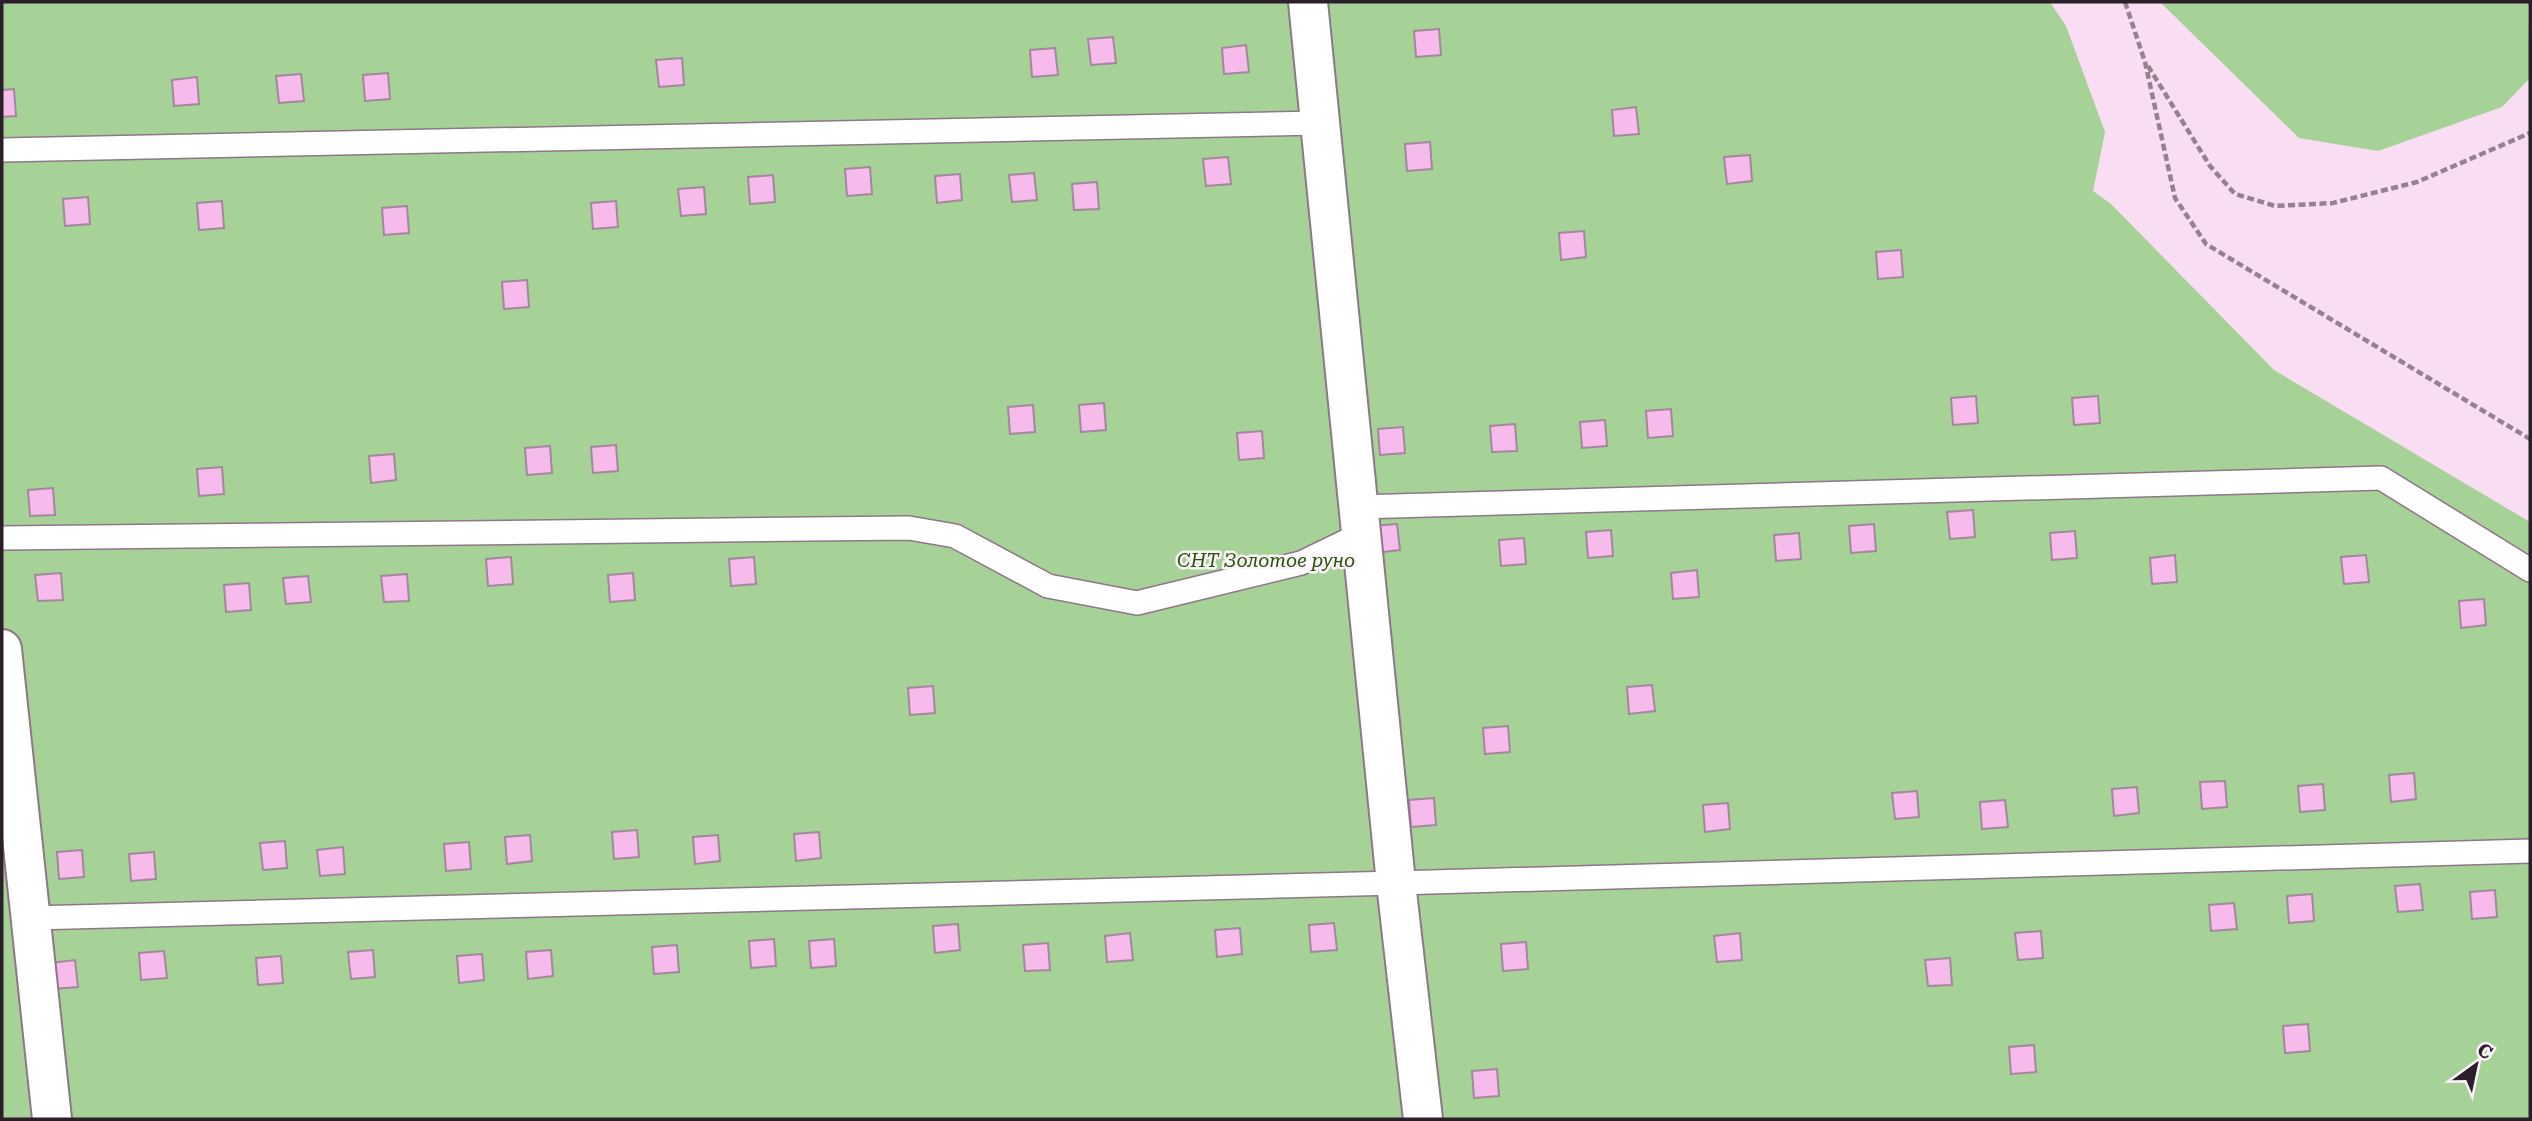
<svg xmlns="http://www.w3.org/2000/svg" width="2532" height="1121" font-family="'Roboto Serif',serif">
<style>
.green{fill:#a6d197}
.building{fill:#f6baeb;stroke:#a2889c;stroke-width:2}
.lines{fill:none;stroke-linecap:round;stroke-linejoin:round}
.lane-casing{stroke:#8f7689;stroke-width:26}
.street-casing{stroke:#8f7689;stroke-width:42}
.path{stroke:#958191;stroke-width:4.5;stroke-dasharray:7 3.5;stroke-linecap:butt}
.lane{stroke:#fff;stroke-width:23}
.street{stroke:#fff;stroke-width:38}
.labels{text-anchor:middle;stroke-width:5;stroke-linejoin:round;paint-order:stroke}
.park-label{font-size:19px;font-style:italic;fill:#205600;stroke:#fcf0f9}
</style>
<rect width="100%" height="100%" fill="#f9ddf3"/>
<path class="green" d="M2,2H2050L2066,26L2105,132L2093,191L2111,204L2274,370L2530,522V1119H2Z
M2160,2H2530L2528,7L2530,78L2502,107L2378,151L2299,138Z"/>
<path class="building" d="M1439,29L1441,55L1416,57L1414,31Z
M1113,37L1116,63L1091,65L1088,39Z
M1246,45L1249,72L1224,74L1222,48Z
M1055,48L1058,75L1032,77L1030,50Z
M682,58L684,85L659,87L656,60Z
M388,73L390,99L365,101L363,75Z
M301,74L304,101L279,103L276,76Z
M197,77L199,104L174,106L172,80Z
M14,89L16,116L2,117V90Z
M1636,107L1639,134L1614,136L1612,110Z
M1430,142L1432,169L1407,171L1405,144Z
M1750,155L1752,181L1727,184L1724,157Z
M1228,157L1231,184L1206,186L1203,159Z
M870,167L872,194L847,196L845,169Z
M1034,173L1037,200L1012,202L1009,175Z
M960,174L962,200L937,203L935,176Z
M773,175L775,202L750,204L748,177Z
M1097,182L1099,209L1074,210L1072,184Z
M704,187L706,214L681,216L678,189Z
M88,197L90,224L65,226L63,199Z
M222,201L224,228L199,230L197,203Z
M616,201L618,227L593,229L591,203Z
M407,206L409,233L384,235L382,208Z
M1584,231L1586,257L1561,260L1559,233Z
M1901,250L1903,277L1878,279L1876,252Z
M527,280L529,307L504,309L502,282Z
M1976,396L1978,423L1953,425L1951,398Z
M2098,396L2100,423L2074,425L2072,398Z
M1104,403L1106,430L1081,432L1079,405Z
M1033,405L1035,432L1010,434L1008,407Z
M1671,409L1673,436L1648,438L1646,411Z
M1605,420L1607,446L1582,448L1580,422Z
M1515,424L1517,451L1492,452L1490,426Z
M1403,427L1405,453L1380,455L1378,429Z
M1262,431L1264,458L1239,460L1237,433Z
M616,445L618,471L593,473L591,447Z
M550,446L552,473L527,475L525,448Z
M394,454L396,480L371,483L369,456Z
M222,467L224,494L199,496L197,469Z
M53,488L55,515L30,516L28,490Z
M1973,510L1975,537L1950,539L1947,512Z
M1397,524L1400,550L1374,553L1372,526Z
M1874,524L1876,551L1851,553L1849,526Z
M1611,530L1613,556L1588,558L1586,532Z
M2075,531L2077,558L2052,560L2050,533Z
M1799,533L1801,559L1776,561L1774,535Z
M1524,538L1526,564L1501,566L1499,540Z
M2175,555L2177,582L2152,584L2150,558Z
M2366,555L2369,582L2344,584L2341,557Z
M511,557L513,584L488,586L486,559Z
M754,557L756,584L731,586L729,559Z
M1697,570L1699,597L1673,599L1671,573Z
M61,573L63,600L38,601L35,575Z
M633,573L635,600L610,602L608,575Z
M407,574L409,601L384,602L381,576Z
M308,576L311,602L286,604L283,578Z
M249,583L251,610L226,612L224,585Z
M2484,599L2486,625L2461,628L2459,601Z
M1652,685L1655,711L1629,714L1627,687Z
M933,686L935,713L910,715L908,688Z
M1508,726L1510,752L1485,754L1483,728Z
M2414,773L2416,799L2391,802L2389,775Z
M2225,781L2227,807L2202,809L2200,782Z
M2323,784L2325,810L2300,812L2298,786Z
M2137,787L2139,813L2114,816L2112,789Z
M1917,791L1919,817L1895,819L1892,793Z
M1434,798L1436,825L1411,827L1409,800Z
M2005,800L2008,827L1982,829L1980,802Z
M1728,803L1730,829L1705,832L1703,805Z
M637,830L639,857L614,859L612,832Z
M819,832L821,858L796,861L794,834Z
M530,835L532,861L507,864L505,837Z
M718,835L720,861L695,864L693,837Z
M285,841L287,868L263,870L260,843Z
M469,842L471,869L446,871L444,844Z
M343,847L345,874L320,876L317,850Z
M82,850L84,877L59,879L57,852Z
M154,852L156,879L131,881L129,854Z
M2420,884L2423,910L2398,912L2395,886Z
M2495,890L2497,917L2472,919L2470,892Z
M2312,894L2314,921L2289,923L2287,896Z
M2234,903L2237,929L2211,931L2209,905Z
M1334,923L1337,950L1311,952L1309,925Z
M958,924L960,950L935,953L933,926Z
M1240,928L1242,954L1217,957L1215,930Z
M2041,931L2043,958L2018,960L2015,933Z
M1130,933L1133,960L1107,962L1105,936Z
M1740,933L1742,960L1717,962L1714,936Z
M774,939L776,966L751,968L749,941Z
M834,939L836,966L811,968L809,941Z
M1526,942L1528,969L1503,971L1501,944Z
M1048,943L1050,970L1025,971L1023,945Z
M677,945L679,972L654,974L652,947Z
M373,950L375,977L351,979L348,952Z
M551,950L553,976L528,979L526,952Z
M164,951L167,978L141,980L139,953Z
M482,954L484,980L459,983L457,956Z
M281,956L283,983L258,985L256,958Z
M1950,958L1952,985L1928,986L1925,960Z
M75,960L78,987L53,989L50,963Z
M2308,1024L2310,1051L2285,1053L2283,1026Z
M2034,1045L2036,1072L2011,1074L2009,1047Z
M1497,1069L1499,1096L1474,1098L1472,1071Z"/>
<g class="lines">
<g class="lane-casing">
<path id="lane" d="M2,150L1320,123
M1358,507L2381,478L2530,570
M2,538L909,528L955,536L1048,586L1137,603L1301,563L1361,534
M31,918L1396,883L2530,851"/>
</g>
<g class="street-casing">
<path id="street" d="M1308,2L1396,883L1423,1119
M2,649L52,1119"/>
</g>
<path class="path" d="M2125,2L2145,62L2175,198L2206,244L2530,439
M2148,66L2210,166L2235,194L2275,206L2333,203L2417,182L2530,133"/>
<use href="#lane" class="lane"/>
<use href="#street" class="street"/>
</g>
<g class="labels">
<g class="park-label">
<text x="1266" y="567">СНТ Золотое руно</text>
</g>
</g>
<rect width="2532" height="1121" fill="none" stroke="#2b2029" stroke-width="7"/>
<g transform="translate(2476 1065) rotate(33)" stroke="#fcf0f9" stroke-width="5" paint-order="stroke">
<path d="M0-5L12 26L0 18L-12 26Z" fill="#2b2029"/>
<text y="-10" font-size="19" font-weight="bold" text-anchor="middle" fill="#2b2029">С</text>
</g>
</svg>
